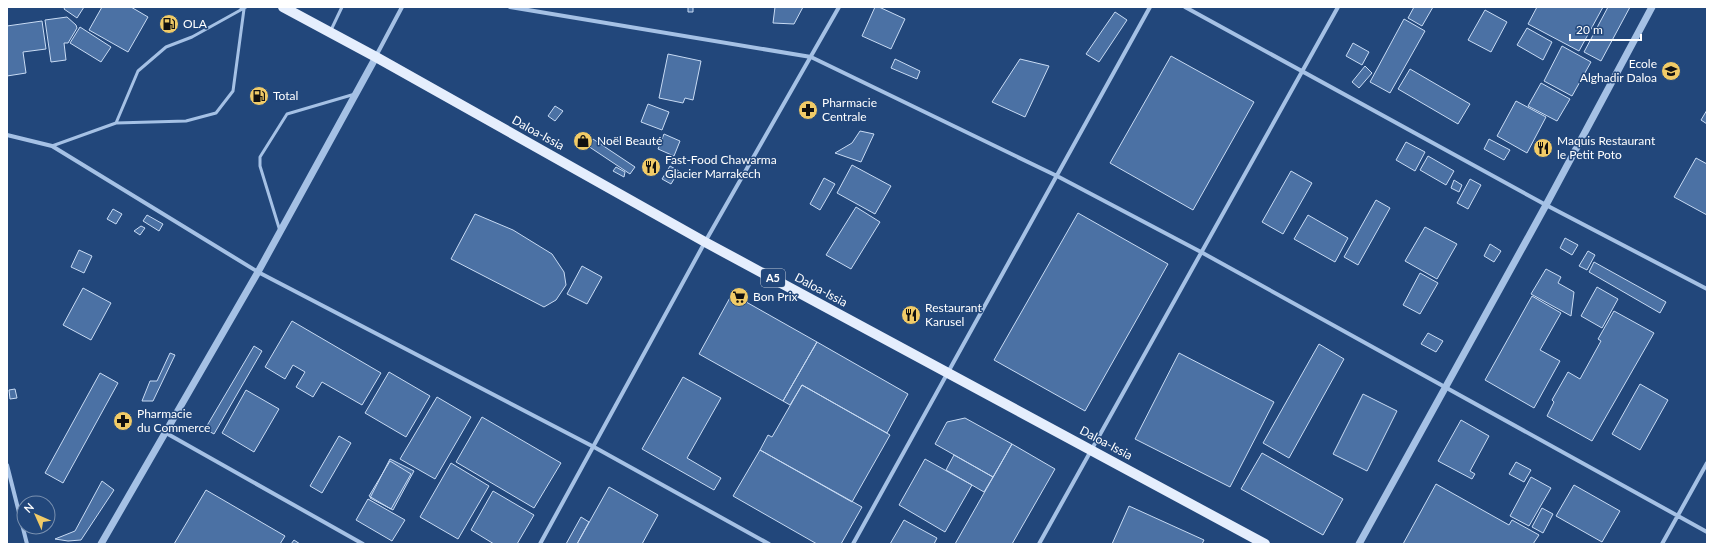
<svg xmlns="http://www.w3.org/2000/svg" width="1714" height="551" font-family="Lato,sans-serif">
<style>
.building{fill:#4b71a4;stroke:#c8dbf4}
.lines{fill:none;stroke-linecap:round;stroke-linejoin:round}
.service{stroke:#a5c1e5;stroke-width:3}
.minor{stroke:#a5c1e5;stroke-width:4}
.tertiary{stroke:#a5c1e5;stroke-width:7}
.primary{stroke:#e5eefd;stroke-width:10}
.labels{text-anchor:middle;stroke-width:3;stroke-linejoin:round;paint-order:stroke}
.shield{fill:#22477b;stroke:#bdc8d7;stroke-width:1}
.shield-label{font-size:11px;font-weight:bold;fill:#fff}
.poi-label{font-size:12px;fill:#fff;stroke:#22477b;text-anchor:start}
.street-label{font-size:12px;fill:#fff;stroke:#22477b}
</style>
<rect width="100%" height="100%" fill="#22477b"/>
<path class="building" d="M65,7H84L77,18L64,9Z
M102,7H131L148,17L128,52L89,30Z
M688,7H693V12H688Z
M775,7H803L794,24L773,23Z
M875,7H879L905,19L891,49L862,36Z
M1414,7H1433L1422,26L1408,18Z
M1537,7H1603L1579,51L1528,24Z
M1608,7H1630L1601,61L1584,52Z
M1485,10L1507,22L1491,52L1468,40Z
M1115,12L1127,20L1099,62L1086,54Z
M67,17L76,25L77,28L68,43H64L66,60L51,62L45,20Z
M1404,19L1425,31L1390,93L1370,82Z
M42,21L46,49L23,52L26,73L7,76V26Z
M80,27L111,47L101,62L70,43Z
M1527,28L1552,42L1543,60L1517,45Z
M1353,43L1369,52L1362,65L1346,56Z
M1562,46L1591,62L1572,96L1544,81Z
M668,54L701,61L693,100L685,98L683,103L659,98Z
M1171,56L1254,102L1193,210L1110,163Z
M895,59L920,71L917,79L891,68Z
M1020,59L1049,66L1025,117L992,102Z
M1365,66L1372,73L1359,88L1352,82Z
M1410,69L1470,104L1458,124L1398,89Z
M1541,83L1570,99L1557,121L1528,106Z
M1516,101L1546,117L1527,153L1497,136Z
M648,104L669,112L662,130L641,122Z
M555,106L563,111L555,121L548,116Z
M1707,110V124L1701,120Z
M860,131L874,134L861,162L835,153L852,143Z
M664,134L680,141L674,156L658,149Z
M593,139L635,167L630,174L588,146Z
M1489,139L1510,150L1504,160L1484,149Z
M1406,142L1425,152L1415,171L1396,160Z
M1428,156L1454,171L1446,185L1420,170Z
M1696,158L1707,164V215L1674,197Z
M852,165L891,186L875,214L837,193Z
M670,166L679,171L671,184L662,179Z
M616,167L625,172L624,177L613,171Z
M1291,171L1312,183L1283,234L1262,222Z
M824,178L835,184L820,210L810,204Z
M1470,179L1481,185L1468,209L1457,203Z
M1454,180L1462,185L1459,192L1451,188Z
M1376,200L1390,208L1358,265L1344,257Z
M856,207L880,222L851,269L826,255Z
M113,209L122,214L116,224L107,219Z
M1078,213L1168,264L1085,411L994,360Z
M475,214L513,230L552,254L564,272L566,285L556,300L544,307L451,259Z
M147,215L163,224L159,231L143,221Z
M1308,215L1348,238L1335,262L1294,239Z
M141,226L145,228L140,235L134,231Z
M1425,227L1457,244L1437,279L1405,261Z
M1565,238L1578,245L1572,255L1560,248Z
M1490,244L1501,251L1494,262L1484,256Z
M79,250L92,256L84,273L71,267Z
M1588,251L1595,255L1587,270L1579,266Z
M1594,262L1666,302L1660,313L1589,272Z
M582,266L602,277L587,304L567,294Z
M1546,269L1561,277L1558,283L1574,292L1571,316L1531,294Z
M1420,273L1438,283L1420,314L1403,305Z
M1597,287L1618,299L1602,328L1581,316Z
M83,288L111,303L91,340L63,325Z
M732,294L817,342L783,401L699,354Z
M1532,296L1561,313L1540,350L1560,361L1534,408L1485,380Z
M1614,311L1654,333L1592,441L1547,416L1554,402L1552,400L1568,372L1580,379L1601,341L1598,339Z
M292,321L381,373L362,405L322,382L313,397L296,387L305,372L293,365L285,379L265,367Z
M1428,333L1443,341L1436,352L1421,344Z
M817,342L908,394L887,433L802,385L790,405L783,401Z
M1319,344L1344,359L1289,458L1263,443Z
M254,346L262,351L214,434L205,429Z
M170,353L175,355L153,401H142L150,381H157Z
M1179,353L1274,402L1230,487L1135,439Z
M389,372L430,396L406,437L365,413Z
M100,373L118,383L63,483L45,473Z
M683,377L721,398L687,458L721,478L714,490L642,449Z
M1640,384L1668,400L1640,450L1612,434Z
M802,385L890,435L852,502L760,450L768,435L772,437Z
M15,389L17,398L10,399L9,390Z
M246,390L279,409L254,452L222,433Z
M1363,394L1397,411L1367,471L1333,454Z
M437,397L471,417L435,479L400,459Z
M482,417L561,463L534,508L456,462Z
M965,418L1012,444L993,477L935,444L947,422Z
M1461,420L1489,436L1470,471L1475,474L1472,479L1438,461Z
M339,436L351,443L322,493L310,486Z
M1012,444L1055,469L1012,544H955Z
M760,450L862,507L841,544H817L733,496Z
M1262,453L1343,499L1323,535L1241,489Z
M954,455L993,477L984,492L946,470Z
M390,459L414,471L393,510L370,498Z
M925,459L972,485L945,532L899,505Z
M390,461L411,474L391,509L369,496Z
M1516,462L1531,470L1524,482L1509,474Z
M451,463L489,486L458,539L420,517Z
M1531,477L1551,488L1529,526L1510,516Z
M102,481L114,490L81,540L68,541L55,539L75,531Z
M1436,484L1509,525L1512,520L1539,535L1533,544H1403Z
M1574,485L1620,511L1602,542L1556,516Z
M609,487L658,515L642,544H577Z
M206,490L285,536L280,544H174Z
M493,491L534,515L517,544H494L471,530Z
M368,499L405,520L392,541L356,520Z
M1129,506L1204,540L1202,544H1112Z
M1542,508L1553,514L1543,533L1532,527Z
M581,517L589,522L577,544H566Z
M904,520L937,538L934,544H890Z
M294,540L300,544H291Z"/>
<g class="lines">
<path class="service" d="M331,30L342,7
M116,123L186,121L216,113L233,91L244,9L240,7
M52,146L116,123L138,71L166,47L192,37L246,7
M280,231L260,166V157L287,114L355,94"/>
<path class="minor" d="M510,7L811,57L1057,176L1201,252L1707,532
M1185,7L1546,205L1707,289
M376,56L402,7
M7,135L52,146L258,272L594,447L769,544
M166,433L363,544
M7,465L27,544
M540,544L705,242L839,7
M853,544L1150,7
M1039,544L1338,7
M1662,544L1707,463"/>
<path class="tertiary" d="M101,544L258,272L376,57
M1359,544L1546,205L1652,7"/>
<path class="primary" d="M283,7L376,57L705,242L1265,544"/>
</g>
<defs>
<g id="fuel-disc" transform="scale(1)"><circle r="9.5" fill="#f1cb67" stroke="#22477b"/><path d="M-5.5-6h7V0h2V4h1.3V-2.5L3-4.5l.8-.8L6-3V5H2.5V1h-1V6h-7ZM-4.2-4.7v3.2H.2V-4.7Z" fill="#111"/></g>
<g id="school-disc" transform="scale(1)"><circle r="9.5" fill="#f1cb67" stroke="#22477b"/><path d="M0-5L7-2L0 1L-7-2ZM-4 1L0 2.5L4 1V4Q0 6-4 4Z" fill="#111"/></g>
<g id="pharmacy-disc" transform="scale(1)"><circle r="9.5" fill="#f1cb67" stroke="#22477b"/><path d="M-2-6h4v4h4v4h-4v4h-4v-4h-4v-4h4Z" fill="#111"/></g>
<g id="shop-disc" transform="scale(1)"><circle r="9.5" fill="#f1cb67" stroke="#22477b"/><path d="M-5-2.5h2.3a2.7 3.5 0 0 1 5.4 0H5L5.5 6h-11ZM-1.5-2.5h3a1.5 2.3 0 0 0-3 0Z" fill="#111"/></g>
<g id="restaurant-disc" transform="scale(1)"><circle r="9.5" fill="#f1cb67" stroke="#22477b"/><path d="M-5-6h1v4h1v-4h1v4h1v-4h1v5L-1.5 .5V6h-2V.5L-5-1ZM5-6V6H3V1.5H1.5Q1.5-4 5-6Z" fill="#111"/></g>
<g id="supermarket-disc" transform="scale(1)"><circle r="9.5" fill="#f1cb67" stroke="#22477b"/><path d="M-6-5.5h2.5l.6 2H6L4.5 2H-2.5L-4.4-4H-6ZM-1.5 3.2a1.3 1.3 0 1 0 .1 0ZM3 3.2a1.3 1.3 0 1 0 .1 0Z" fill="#111"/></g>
</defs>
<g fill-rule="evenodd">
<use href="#fuel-disc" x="169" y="24"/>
<use href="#school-disc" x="1671" y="71"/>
<use href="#fuel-disc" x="259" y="96"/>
<use href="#pharmacy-disc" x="808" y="110"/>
<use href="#shop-disc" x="583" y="141"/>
<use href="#restaurant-disc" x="1543" y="148"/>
<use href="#restaurant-disc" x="651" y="167"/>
<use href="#supermarket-disc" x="739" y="297"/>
<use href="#restaurant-disc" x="911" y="315"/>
<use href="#pharmacy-disc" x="123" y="421"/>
</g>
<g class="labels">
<rect class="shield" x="761" y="269" width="24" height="18" rx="3"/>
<g class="shield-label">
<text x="773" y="282">A5</text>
</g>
<g class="poi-label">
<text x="183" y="28">OLA</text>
<text x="1657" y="68" text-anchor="end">Ecole<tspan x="1657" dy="14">Alghadir Daloa</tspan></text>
<text x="273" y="100">Total</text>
<text x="822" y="107">Pharmacie<tspan x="822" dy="14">Centrale</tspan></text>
<text x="597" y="145">Noël Beauté</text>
<text x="1557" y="145">Maquis Restaurant<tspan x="1557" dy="14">le Petit Poto</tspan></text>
<text x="665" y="164">Fast-Food Chawarma<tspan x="665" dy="14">Glacier Marrakech</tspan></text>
<text x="753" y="301">Bon Prix</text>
<text x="925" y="312">Restaurant<tspan x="925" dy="14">Karusel</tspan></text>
<text x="137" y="418">Pharmacie<tspan x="137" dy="14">du Commerce</tspan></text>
</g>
<g class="street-label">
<text transform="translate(538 133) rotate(29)" y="4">Daloa-Issia</text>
<text transform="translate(821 290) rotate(28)" y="4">Daloa-Issia</text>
<text transform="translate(1106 443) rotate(28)" y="4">Daloa-Issia</text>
</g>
</g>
<rect width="1714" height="551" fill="none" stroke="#ffffff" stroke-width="16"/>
<g transform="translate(36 515) rotate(315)"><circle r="19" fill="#22477b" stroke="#7a91b0"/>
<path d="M0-3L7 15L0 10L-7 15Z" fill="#f1cb67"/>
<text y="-6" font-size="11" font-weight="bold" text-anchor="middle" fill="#ffffff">N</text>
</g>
<path d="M1570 34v6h71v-6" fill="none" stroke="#ffffff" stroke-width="2"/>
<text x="1576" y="34" font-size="12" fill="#ffffff" stroke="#22477b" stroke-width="3" paint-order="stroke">20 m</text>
</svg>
